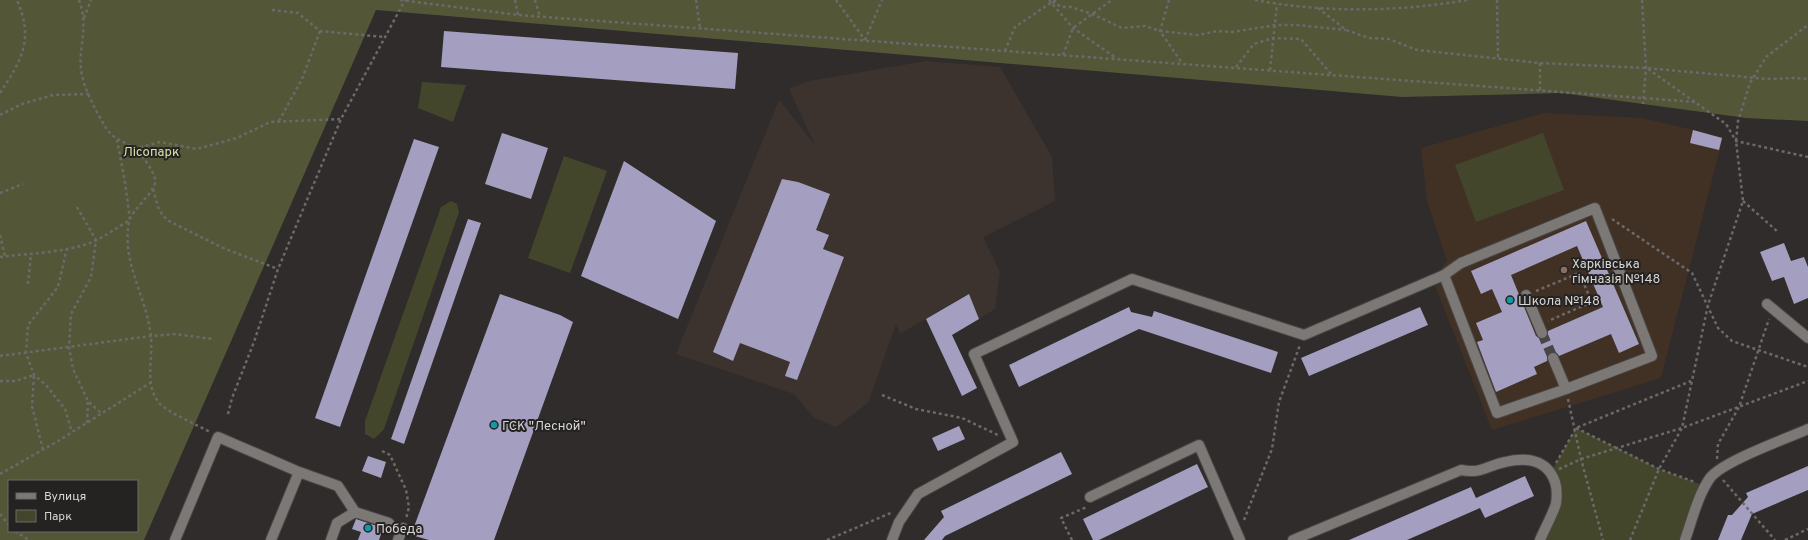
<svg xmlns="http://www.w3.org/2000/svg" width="1808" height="540" font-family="Overpass,sans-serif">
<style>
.built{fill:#3c332f}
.education{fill:#413125}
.green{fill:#43462b}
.forest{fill:#535738;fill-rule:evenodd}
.building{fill:#a49fc0;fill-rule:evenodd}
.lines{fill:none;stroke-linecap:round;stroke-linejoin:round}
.minor-tunnel{stroke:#484645;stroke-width:10;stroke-dasharray:10 5;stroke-linecap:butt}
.minor-casing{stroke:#494746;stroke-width:12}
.path{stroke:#6c6968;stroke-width:2.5;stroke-dasharray:3 3;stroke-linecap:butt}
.minor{stroke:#7b7876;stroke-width:10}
.education-dot{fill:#8d6e63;stroke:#252321;stroke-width:1.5}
.culture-dot{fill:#0f9aa8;stroke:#252321;stroke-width:1.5}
.labels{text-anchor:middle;stroke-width:4;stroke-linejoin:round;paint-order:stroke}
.park-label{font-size:13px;fill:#dae2a7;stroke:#252321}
.poi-label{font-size:13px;fill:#d8d6d6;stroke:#252321;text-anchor:start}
</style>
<rect width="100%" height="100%" fill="#2f2c2b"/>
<path class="built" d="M926,61L1000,67L1052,157L1055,201L983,237L1000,272L995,309L979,319L968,294L900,334L896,324L868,403L836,427L814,418L794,394L676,354L779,100L815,145L789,89L809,81Z"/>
<path class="education" d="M1544,113L1642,118L1723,137L1661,378L1492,430L1432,278L1447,261L1427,201L1421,148Z"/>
<path class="green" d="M422,82L466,85L453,122L418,108Z
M1543,133L1564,190L1476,222L1455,165Z
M564,156L607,171L570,273L528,258Z
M451,201L457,204L459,212L384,429L374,439L365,434V421L441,207Z
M1576,428L1659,469L1705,486L1685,540H1540L1556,503L1551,472Z"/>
<path class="forest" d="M0,0H1808V121L1746,118L1562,93L1402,97L376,10L144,540H0ZM9,481H137V531H9Z"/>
<path class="building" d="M444,31L738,53L735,89L441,67Z
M1693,130L1722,138L1719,150L1690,143Z
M502,133L548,148L531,199L485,184Z
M414,139L439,147L340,427L315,418Z
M624,161L716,221L678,319L581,276Z
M782,179L798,182L830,194L816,230L829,235L823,249L844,257L797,380L785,376L790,362L740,343L733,361L713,352Z
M468,219L481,223L404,444L391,439Z
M1586,221L1639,344L1619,353L1611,334L1559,356L1557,353L1551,352L1547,357V361L1534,367L1537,374L1496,392L1477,342L1483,340L1476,323L1502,312L1492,289L1481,294L1471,271ZM1577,246L1603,307L1548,331L1547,337L1541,339L1536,336L1511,275Z
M1784,243L1791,261L1804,257L1808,267V298L1794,304L1784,277L1772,281L1760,252Z
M500,294L560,315L573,322L494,540H429L411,535Z
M969,294L979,319L952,335L977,388L962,396L926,319Z
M1129,307L1131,312L1152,317L1154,311L1278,352L1271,373L1139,329L1019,387L1009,365Z
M1420,307L1428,325L1309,376L1301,358Z
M959,426L965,439L938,451L932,438Z
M1061,452L1072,474L945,536L942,540H924L944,517L941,511Z
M368,456L386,462L381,478L362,471Z
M1197,464L1208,487L1099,540H1093L1083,519Z
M1808,466V490L1752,514L1741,540H1718L1728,515H1732L1748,497L1746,493Z
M1525,476L1534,496L1485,518L1480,508L1407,540H1349L1471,487L1476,498Z
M356,519L383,528L379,540H358L361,532L352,529Z"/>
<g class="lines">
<path class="minor-tunnel" d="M1542,333L1553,358"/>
<g class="minor-casing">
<path id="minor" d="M1526,295L1542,333
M1767,304L1808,338
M1553,358L1566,389L1652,356L1595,208L1461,263L1444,275L1497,413L1566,389
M1090,497L1199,445L1240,540
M175,540L218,437L299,472L338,486L355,512L389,523
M271,540L299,472
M331,540L337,523L355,512
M398,540L403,528
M892,540L899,522L918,494L1013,442L974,354L1132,279L1304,335L1444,275
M1293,540L1461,470C1482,474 1486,466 1505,462C1526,457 1547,459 1555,482C1557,488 1557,497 1556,504C1552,516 1545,528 1540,540
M1685,540C1692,520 1698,495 1710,478C1723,461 1786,439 1808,429"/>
</g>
<path class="path" d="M79,0C81,6 83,12 83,18C85,35 79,52 81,69C83,88 96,111 106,128C113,139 124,141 134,149C143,156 152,168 155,179C158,191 132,208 129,222C121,262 147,297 151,337C153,359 144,386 160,404C166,411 199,426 210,432
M400,0L518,15L1696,102
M515,0L518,15
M535,0L540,17
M696,0L700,28
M836,0L865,40
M1049,0L1073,28L1116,58
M1169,0L1160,31L1182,63
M1255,0C1324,13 1398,12 1467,0
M1497,0L1498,58
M1642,0L1646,68L1643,104
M1052,2L1062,7H1071L1092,14L1122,28L1145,26L1160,31L1198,35L1217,31L1233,32L1275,25H1297L1346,30
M1318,8L1346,30L1369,38L1389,39L1417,50L1540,63L1646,68L1767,79L1794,78L1808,79
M272,10L298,13L320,31L384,37
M84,18L91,0
M865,40L882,0
M1005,51L1015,27L1052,2L1058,0
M1063,55L1073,28L1112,0
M1540,63V90
M1236,67L1254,44L1273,38L1301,39L1332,75
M1648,69L1726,124L1736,141L1808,157
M1270,70L1277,4
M0,93C22,60 34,39 17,0
M0,115L22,104L53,95L89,94
M279,121L302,79L320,31
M134,149L160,142L197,149L237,138L270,122L341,119
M153,189L159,210L167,220L223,248L278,269
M0,193L23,184
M1743,201L1778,232
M77,207L96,240L91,277L71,314L69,347L73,369L88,401L102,414
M1612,219L1692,273L1718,328L1732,341L1808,367
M0,235L5,256
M67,248L58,287L28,325L26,353L34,375L46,385L65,409L72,432
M0,257C31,253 66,253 95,241C107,235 118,227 130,220L125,182L117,140
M28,284L31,253
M1536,291L1579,273L1592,302L1548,321
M0,356L151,336L174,334L213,339
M0,381H16L34,375L32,406L43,450
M882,395L916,409L962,418L998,435
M1568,399L1581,459L1603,540
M228,414L232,398L254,342L278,269L341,119L405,0
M87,423L88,402
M1576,428L1659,469L1695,482
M382,451L390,455L406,490L409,507L406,519
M1717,459L1718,444L1739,407L1769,319
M1556,463L1576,428L1691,381
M1559,469L1581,459L1682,428L1808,381
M0,474L58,441L150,383
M1723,480L1775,540
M0,514L9,525
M1244,520L1272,449L1279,402L1300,345
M15,531L29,540
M827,540L893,512
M1072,540L1061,518L1087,507
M1630,540L1659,469L1682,428L1708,305L1743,201L1736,141L1738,121L1750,83L1766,57L1808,25
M1785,540L1808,529"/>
<use href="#minor" class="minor"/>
</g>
<circle class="education-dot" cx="1564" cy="270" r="4"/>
<g class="culture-dot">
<circle cx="1510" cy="300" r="4"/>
<circle cx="494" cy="425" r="4"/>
<circle cx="368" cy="528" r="4"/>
</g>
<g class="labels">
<g class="park-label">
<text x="151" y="156">Лісопарк</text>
</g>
<g class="poi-label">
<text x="1572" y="268">Харківська<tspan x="1572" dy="15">гімназія №148</tspan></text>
<text x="1518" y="305">Школа №148</text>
<text x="502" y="430">ГСК "Лесной"</text>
<text x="376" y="533">Победа</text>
</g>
</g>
<rect x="8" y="480" width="130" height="52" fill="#252321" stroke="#6d6b69"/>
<rect x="16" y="493" width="20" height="6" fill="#7b7876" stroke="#6d6b69"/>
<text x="44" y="500" font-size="12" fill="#d8d6d6">Вулиця</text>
<rect x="16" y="510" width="20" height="12" fill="#43462b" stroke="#6d6b69"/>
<text x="44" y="520" font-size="12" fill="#d8d6d6">Парк</text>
</svg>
